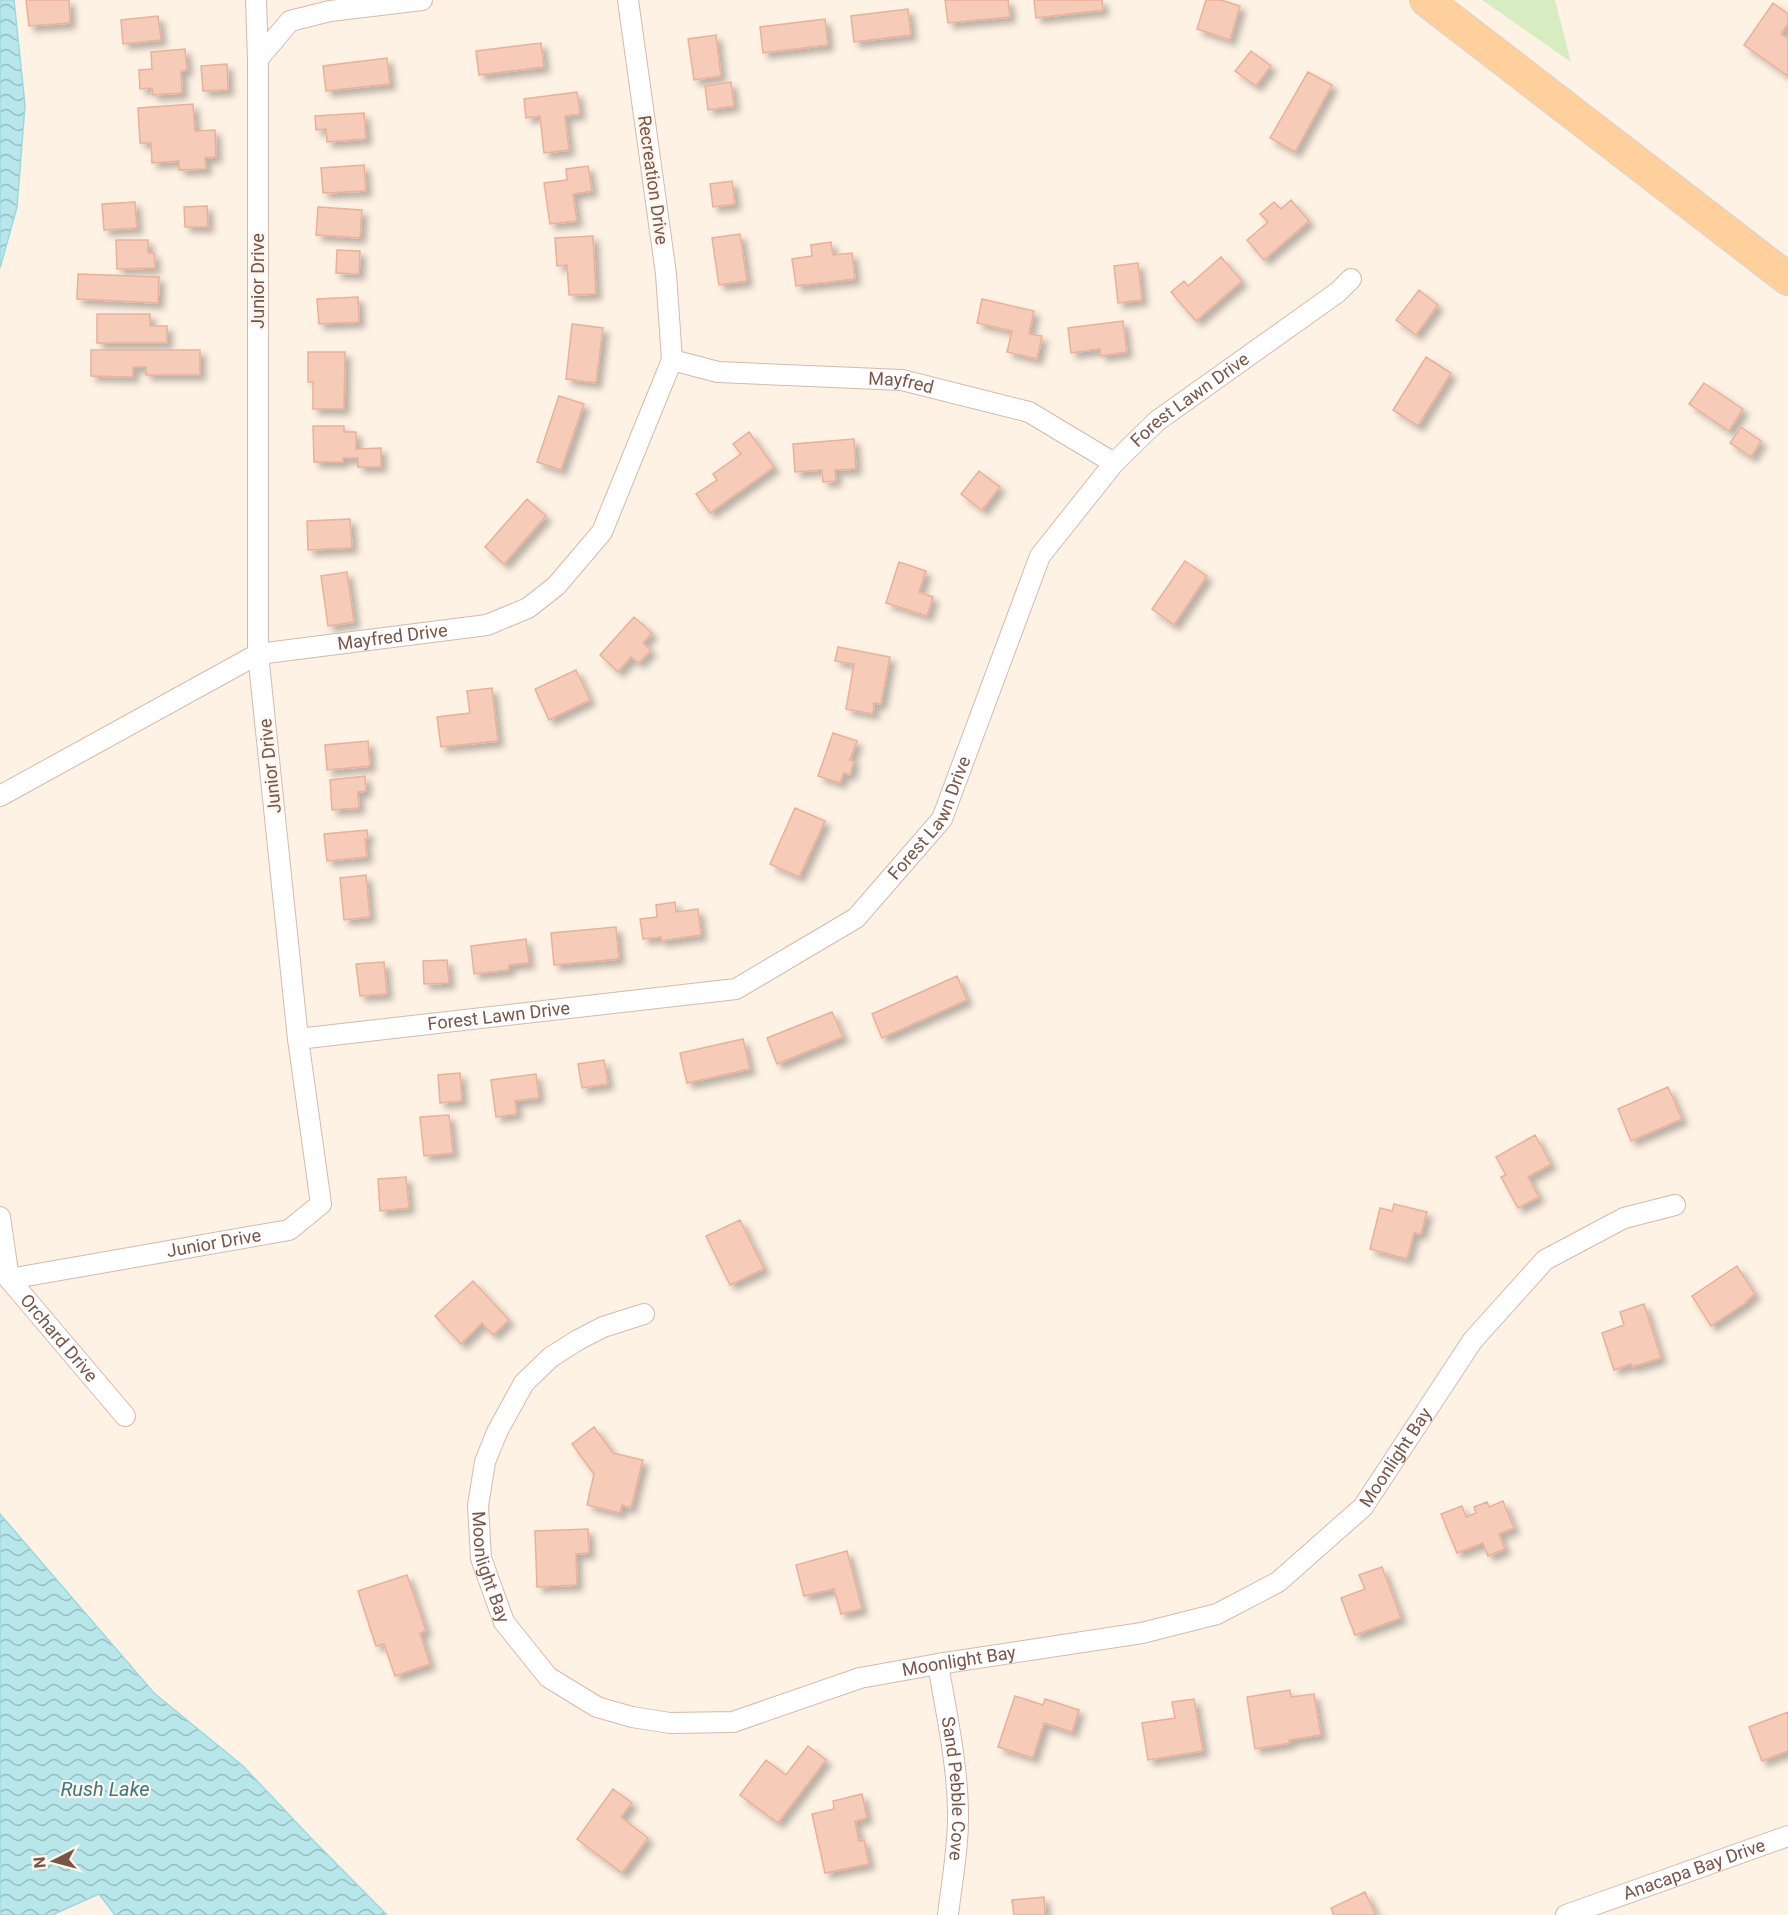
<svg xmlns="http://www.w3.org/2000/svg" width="1788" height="1915" font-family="Roboto,sans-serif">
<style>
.green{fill:#d7edc1}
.water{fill:url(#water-waves);stroke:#9cd9dd;stroke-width:1.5}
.building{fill:#f6ccb9;stroke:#eab098;stroke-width:1.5;filter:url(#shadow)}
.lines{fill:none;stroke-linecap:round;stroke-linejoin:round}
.street-casing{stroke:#d4baac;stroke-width:22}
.primary-casing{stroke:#dcd3cf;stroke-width:34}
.street{stroke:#fff;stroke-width:20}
.primary{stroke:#ffd09b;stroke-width:32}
.labels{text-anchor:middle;stroke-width:4.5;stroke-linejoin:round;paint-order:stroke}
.street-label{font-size:18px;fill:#7a5447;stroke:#fff6ed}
.water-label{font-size:20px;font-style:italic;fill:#397b80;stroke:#fff6ed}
</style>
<defs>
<pattern id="water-waves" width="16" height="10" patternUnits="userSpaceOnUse" patternTransform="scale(1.5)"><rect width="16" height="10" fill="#b7e7ea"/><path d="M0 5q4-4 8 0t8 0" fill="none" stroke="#9abebf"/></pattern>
<filter id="shadow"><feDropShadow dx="5.5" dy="5.5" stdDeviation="3" flood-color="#0004"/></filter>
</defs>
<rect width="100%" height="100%" fill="#fef2e4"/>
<path class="green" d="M1482,0H1555L1571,62Z"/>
<path class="water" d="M0,0H14L25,105L17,207L0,268Z
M0,1514L154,1693L243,1766L310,1837L387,1915H115L99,1894L52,1915H0Z"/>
<path class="building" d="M26,0H69L70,23L29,26Z
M945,0H1008L1010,17L948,23Z
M1034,0H1102L1103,10L1036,18Z
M1206,0H1221L1240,6L1230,40L1197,29Z
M1773,3L1788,14V24L1781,34L1788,39V76L1744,45Z
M908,9L911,35L854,42L851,16Z
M158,16L161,40L123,44L121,20Z
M825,19L828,45L763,53L760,27Z
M716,35L721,76L694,80L688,39Z
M541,43L544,67L479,75L476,51Z
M185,49L187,70L181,71L182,93L153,95L152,88L140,89L139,70L152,69L151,52Z
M1251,51L1271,66L1256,86L1235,71Z
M387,58L390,84L326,91L323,66Z
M227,64L228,90L203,91L201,66Z
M1308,72L1332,85L1295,152L1270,138Z
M731,82L734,106L708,110L705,86Z
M577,92L580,114L565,116L569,150L544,153L540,116L526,118L524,99Z
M193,104L195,131L215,130L216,157L205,158L206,169L179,170V161L152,163L151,143H140L138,108Z
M364,113L366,139L327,142L326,129L316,130L315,116Z
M364,165L366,191L323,193L321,168Z
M588,166L592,191L573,194L577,221L550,224L544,183L567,180L566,169Z
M732,181L735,204L713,207L710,184Z
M1291,200L1309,221L1264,260L1247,240L1268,222L1260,214L1274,202L1281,209Z
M135,202L137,228L104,230L102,204Z
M207,206L208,227H185L184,207Z
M318,207L362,210L360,238L316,235Z
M740,234L747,281L719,285L712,238Z
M593,236L596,294L569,295L567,265L557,266L555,238Z
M116,240H148V253H154L155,268L117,269Z
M831,242L833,255L852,253L855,279L796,286L792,259L812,256L811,245Z
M337,250L360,251L359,274L336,273Z
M1221,257L1242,281L1196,321L1171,292L1184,281L1188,286Z
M1138,263L1142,300L1118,303L1114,266Z
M78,274L159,277L158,303L77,299Z
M1419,290L1438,305L1416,335L1396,320Z
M358,297L359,322L319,324L317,299Z
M982,299L1034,311L1029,334L1042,336L1037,359L1007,352L1012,331L977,323Z
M97,314H150V326H167V343H97Z
M1123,321L1127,352L1101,356L1100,349L1071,353L1068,328Z
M572,324L603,328L596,383L566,379Z
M91,350H200V375H146V367H133V377L91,376Z
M308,352H345L344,409H313V382H308Z
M1426,357L1451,373L1418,426L1393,410Z
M1704,383L1743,409L1729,431L1689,404Z
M559,396L584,404L561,470L537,462Z
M313,426H344V432H356V449L381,448V467H358V458H343V462H314Z
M1741,427L1761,441L1751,457L1730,443Z
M749,432L774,467L710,513L696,494L717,480L713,474L741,454L733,444Z
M854,439L856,469L835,470L836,481L823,482L822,470L795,472L793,444Z
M979,471L1000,487L982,510L961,494Z
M527,499L546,516L504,564L485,547Z
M350,519L352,548L308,550L307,521Z
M1185,561L1207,576L1174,625L1152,609Z
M899,562L926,571L919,592L933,597L927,616L886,603Z
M347,572L354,622L328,626L321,576Z
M634,617L652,633L643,643L651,650L639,663L631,657L618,672L600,655Z
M838,647L890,657L881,704L874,703L873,714L846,709L854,664L835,661Z
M576,670L590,700L549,720L535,689Z
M492,688L498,741L441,747L437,717L470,713L467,691Z
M833,733L857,741L850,760L854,761L850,775L844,773L840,783L818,776Z
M368,741L370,766L327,770L325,745Z
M365,776L366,791L358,792L359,808L332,810L330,780Z
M795,808L825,821L799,877L770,864Z
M367,830L368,839H365L367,857L327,861L324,834Z
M366,875L370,917L344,920L340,878Z
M675,902L676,912L698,909L701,935L661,941V937L643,939L640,919L657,917L656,905Z
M616,927L619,959L554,965L551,933Z
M526,939L529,963L509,965V970L474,974L471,946Z
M447,960L449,983L424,984L423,961Z
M384,962L387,994L360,996L356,964Z
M957,976L967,1000L882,1038L872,1014Z
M832,1012L843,1037L777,1064L767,1038Z
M743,1039L750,1069L687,1083L680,1053Z
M604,1060L608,1084L582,1088L578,1064Z
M460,1073L462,1101L440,1103L438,1075Z
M536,1074L539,1098L515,1101L517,1114L496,1117L491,1080Z
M1668,1087L1682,1119L1631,1141L1618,1109Z
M449,1115L453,1153L424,1156L420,1117Z
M1535,1135L1551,1164L1528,1177L1539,1197L1518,1208L1501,1177L1506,1175L1496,1157Z
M406,1177L409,1208L380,1211L378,1179Z
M1394,1204L1427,1212L1421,1234L1414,1233L1407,1259L1370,1249L1380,1208L1392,1211Z
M740,1220L764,1269L730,1285L706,1236Z
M1737,1266L1755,1294L1746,1301L1747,1302L1711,1326L1692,1296Z
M473,1281L509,1320L493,1335L482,1323L461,1344L435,1316Z
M1644,1304L1661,1358L1632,1367L1631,1364L1614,1370L1602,1333L1624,1325L1620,1312Z
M594,1427L613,1453L643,1460L631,1508L622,1505L620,1513L587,1505L594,1474L572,1444Z
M1503,1501L1514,1528L1499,1534L1505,1549L1488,1556L1483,1543L1457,1553L1441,1514L1462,1506L1466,1517L1476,1513L1474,1507L1487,1502L1489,1507Z
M588,1529L589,1553L576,1554L577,1585L537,1587L535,1531Z
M847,1551L862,1609L841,1614L834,1589L804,1596L796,1565Z
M1382,1567L1401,1618L1355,1635L1341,1598L1365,1589L1359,1575Z
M407,1575L426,1631L420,1633L430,1664L395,1676L384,1644L376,1646L358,1591Z
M1290,1690L1291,1697L1314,1694L1321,1735L1289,1740L1290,1743L1255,1749L1247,1697Z
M1015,1696L1043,1705L1045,1699L1079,1710L1072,1732L1044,1723L1033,1758L998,1747Z
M1194,1699L1203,1751L1148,1760L1142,1723L1175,1718L1172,1702Z
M1788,1712V1751L1762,1761L1749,1727Z
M808,1746L826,1760L778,1823L740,1795L766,1760L786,1775Z
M613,1789L632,1803L621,1817L648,1838L622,1873L577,1839Z
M862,1794L867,1818L855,1821L859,1841L864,1840L869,1864L825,1873L812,1814L834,1809L833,1801Z
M1365,1892L1376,1915H1334L1331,1908Z
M1044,1897L1045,1915H1014L1012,1900Z"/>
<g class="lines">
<g class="street-casing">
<g id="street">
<path d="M258,59L290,21L330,11L422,0"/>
<path id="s1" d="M672,360L718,372L902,380L1029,412L1114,463"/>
<path id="s2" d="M0,796L258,654L487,625L528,608L556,586L602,532L672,360L666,274L628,0"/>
<path id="s3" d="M298,1039L736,989L856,918L942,819L1040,556L1114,463L1157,421L1338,292L1351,279"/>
<path id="s4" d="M0,1217L9,1279L125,1416"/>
<path id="s5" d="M9,1279L289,1230L321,1204L298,1039L258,654V59L256,0"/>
<path id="s6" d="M644,1314L603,1327L578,1340L551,1357L524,1383L497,1432L485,1462L478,1506L481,1558L504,1622L548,1677L597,1707L632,1717L670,1723L733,1722L860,1678L938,1664L1142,1633L1217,1614L1278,1582L1363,1507L1473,1340L1545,1260L1624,1218L1675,1205"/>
<path id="s7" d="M938,1664C946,1712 957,1761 958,1810C959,1845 952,1880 948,1915"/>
<path id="s8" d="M1566,1915L1788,1836"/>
</g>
</g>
<g class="primary-casing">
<path id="primary" d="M1426,0L1788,279"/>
</g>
<use href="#street" class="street"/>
<use href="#primary" class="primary"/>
</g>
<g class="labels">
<g class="street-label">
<text transform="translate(653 180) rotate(82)" y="6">Recreation Drive</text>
<text transform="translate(258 281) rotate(-90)" y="6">Junior Drive</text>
<text dy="6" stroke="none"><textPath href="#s1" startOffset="231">Mayfred</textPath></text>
<text dy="6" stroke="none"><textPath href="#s3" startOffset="1210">Forest Lawn Drive</textPath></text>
<text dy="6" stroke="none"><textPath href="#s2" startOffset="430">Mayfred Drive</textPath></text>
<text transform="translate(270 766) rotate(-96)" y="6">Junior Drive</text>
<text dy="6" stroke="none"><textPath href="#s3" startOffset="706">Forest Lawn Drive</textPath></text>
<text dy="6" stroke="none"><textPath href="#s3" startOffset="202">Forest Lawn Drive</textPath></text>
<text dy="6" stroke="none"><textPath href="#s5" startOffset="208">Junior Drive</textPath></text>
<text dy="6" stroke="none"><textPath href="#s4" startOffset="140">Orchard Drive</textPath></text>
<text dy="6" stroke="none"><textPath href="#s6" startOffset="1398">Moonlight Bay</textPath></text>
<text dy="6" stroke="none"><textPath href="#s6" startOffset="336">Moonlight Bay</textPath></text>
<text dy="6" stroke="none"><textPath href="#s6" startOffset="894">Moonlight Bay</textPath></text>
<text dy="6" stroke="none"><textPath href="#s7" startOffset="126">Sand Pebble Cove</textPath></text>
<text dy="6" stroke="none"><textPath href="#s8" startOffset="136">Anacapa Bay Drive</textPath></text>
</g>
<g class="water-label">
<text x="105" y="1796">Rush Lake</text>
</g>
</g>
<g transform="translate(54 1861) rotate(264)" stroke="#fff6ed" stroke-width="4.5" paint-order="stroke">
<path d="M0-4.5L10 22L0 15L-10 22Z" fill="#7a5447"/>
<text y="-9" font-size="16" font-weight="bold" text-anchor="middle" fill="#7a5447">N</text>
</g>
</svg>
